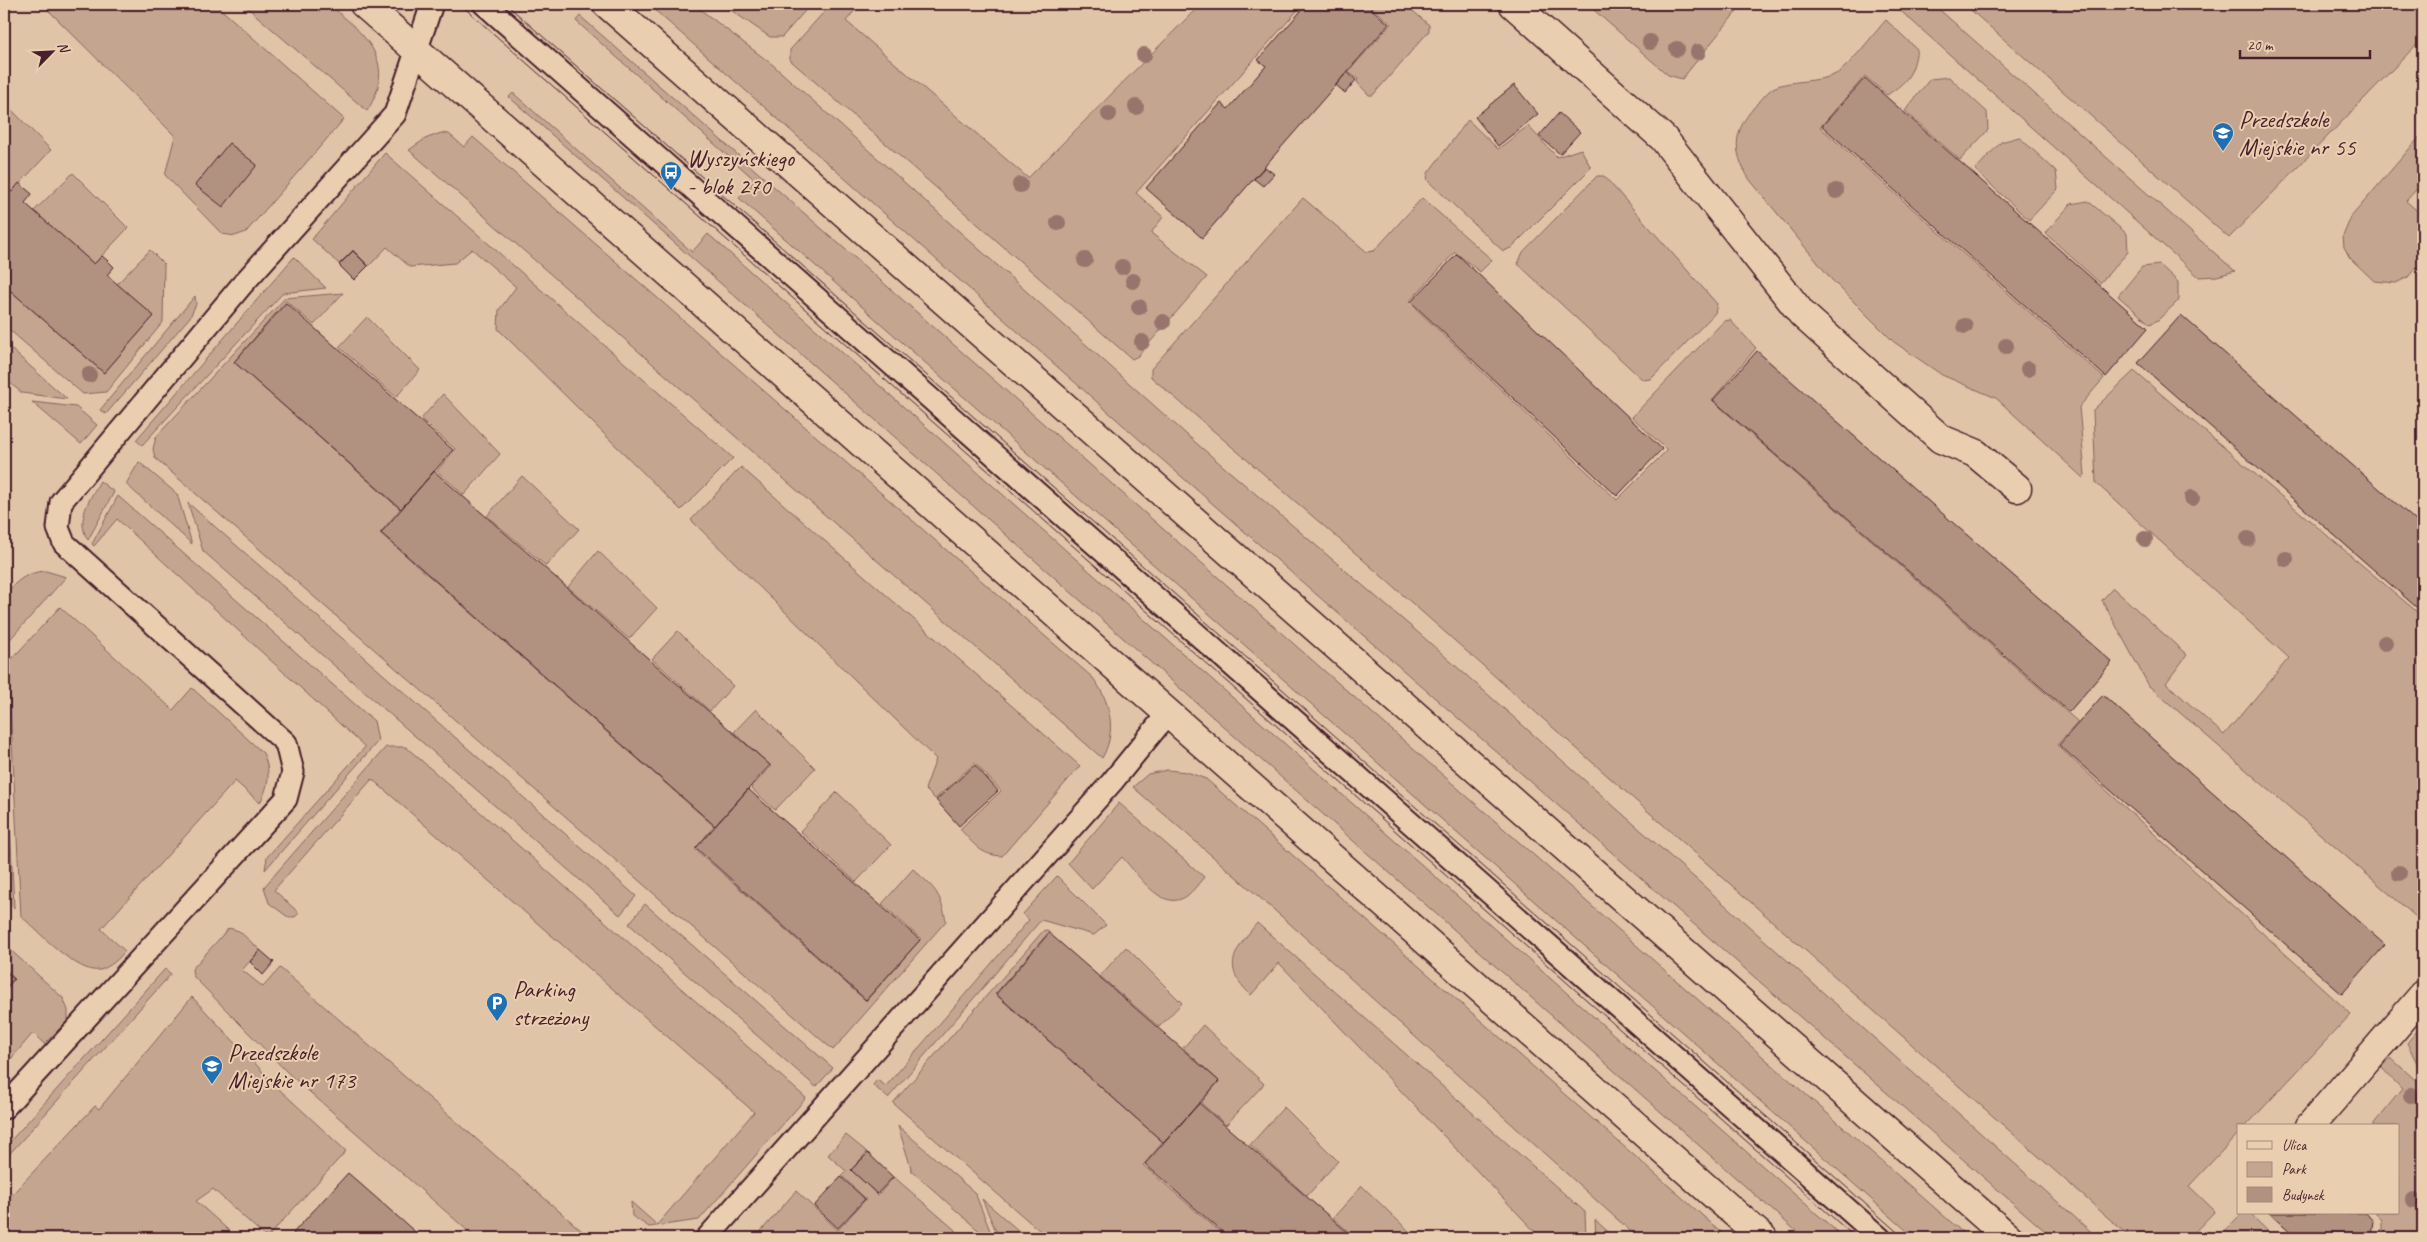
<svg xmlns="http://www.w3.org/2000/svg" width="2427" height="1242" font-family="Caveat,sans-serif">
<style>
.green{fill:#c4a690;stroke:#87625e}
.building{fill:#b19180;stroke:#4a1f2b}
.lines{fill:none;stroke-linecap:round;stroke-linejoin:round}
.lane-casing{stroke:#4a1f2b;stroke-width:25}
.street-casing{stroke:#4a1f2b;stroke-width:31}
.secondary-casing{stroke:#4a1f2b;stroke-width:31}
.lane{stroke:#e9cfb0;stroke-width:21}
.street{stroke:#e9cfb0;stroke-width:28}
.secondary{stroke:#e9cfb0;stroke-width:28}
.tram{stroke:#4a1f2b;stroke-width:1}
.tree{fill:#97746c}
.labels{text-anchor:middle;stroke-width:4;stroke-linejoin:round;paint-order:stroke}
.poi-label{font-size:24px;fill:#4a1f2b;stroke:#e9cfb0;text-anchor:start}
</style>
<rect width="100%" height="100%" fill="#dfc4a8"/>
<filter id="ink" filterUnits="userSpaceOnUse"><feTurbulence type="fractalNoise" baseFrequency=".02" numOctaves="2"/><feDisplacementMap in="SourceGraphic" scale="10" xChannelSelector="R" yChannelSelector="G"/><feConvolveMatrix kernelMatrix="1 2 1 2 8 2 1 2 1" color-interpolation-filters="sRGB"/></filter>
<g filter="url(#ink)">
<path class="green" d="M42,4H215L344,119L246,232L235,236L222,234L165,175L175,136Z
M243,4H329C364,35 399,60 367,111Z
M648,4H693L773,65L1196,443L1422,636L1715,896L2098,1238H2053L1158,456Z
M722,4H811L782,37H770Z
M831,4H860L846,21L1028,178L1201,4H1303L1136,193L1163,217L1151,233L1207,277L1138,356L1132,359L790,60V50Z
M1369,4H1405L1429,25V31L1373,95H1369L1357,82L1358,79L1348,72L1391,24Z
M1587,4H1728L1737,11L1682,79L1668,75Z
M1893,4H1933L2235,271L2217,276L2199,277Z
M1964,4H2423V38L2229,238Z
M580,16L1969,1238H1915L739,198L755,180L576,21Z
M1886,20L1917,49C1913,74 1908,81 1887,95L1865,76L1820,127L2104,378L2079,407L2085,475L2083,478L1996,398L1942,375L1894,342L1832,280L1750,180C1730,149 1734,128 1759,102C1763,98 1768,91 1773,88C1787,80 1818,83 1836,74C1848,68 1875,32 1886,20Z
M1949,77L1987,112L1988,130L1960,160L1905,111L1930,79Z
M513,93L692,252L708,234L1844,1238H1804L509,97Z
M4,102L51,150L12,192L4,185V150L7,146L4,142Z
M1468,120L1498,149L1528,126L1557,157L1581,149L1591,168L1511,248L1503,251L1427,180L1428,173Z
M441,133L449,134L464,147L473,137L1093,678C1111,702 1117,732 1102,758L409,150L425,139Z
M2423,133V182L2406,201L2423,216V260L2410,276L2396,283L2374,281L2350,258L2344,247L2343,236L2351,217Z
M2019,137L2056,171L2058,189L2029,220L1975,170L2001,142Z
M385,153L733,458L681,510L498,329L499,310L516,287L472,249L455,263L410,267L387,247L369,266L353,250L339,264L312,239Z
M73,173L128,228L94,264L34,211Z
M1597,176H1604L1717,304L1715,313L1651,379L1643,380L1518,264L1523,252Z
M1303,198L1367,252L1374,251L1422,198L1492,260L1480,272L1455,252L1409,302L1617,500L1667,450L1632,417L1724,321L1730,320L1756,348L1712,400L2078,722L2057,745L2351,1014L2246,1126H2238V1134L2189,1186L2215,1211L2189,1238H2131L1361,558L1151,377V369Z
M2088,201L2127,234L2128,252L2100,283L2045,233L2071,204Z
M150,250L164,264L163,322L106,392L83,394L4,325V285L104,373L154,316L117,284Z
M294,257L326,288L283,293L142,445L136,440Z
M2160,265L2178,282V301L2158,320L2150,324L2118,296L2142,267Z
M343,293L314,325L286,301L234,362L400,509L380,533L714,826L695,849L866,1001L921,939L882,904L913,869C935,889 940,891 946,921L833,1050L155,458L153,449L156,437L285,298Z
M195,296L196,304L190,317L106,414L100,410Z
M367,317L420,370L396,397L339,347Z
M4,343L67,399L22,393L4,378Z
M2134,371L2423,617V923L2149,686L2102,600L2113,588L2187,655L2166,683L2224,735L2289,658L2096,483L2093,410Z
M443,394L500,454L464,495L437,471L455,449L421,419Z
M32,402L76,407L97,425L81,444Z
M139,462L177,494L192,544L126,484Z
M741,467L1080,766L1002,856C980,855 974,844 960,829L1001,791L975,763L935,799L925,789L936,759L691,520Z
M522,476L579,529L546,566L487,516Z
M100,481L114,492L88,540C75,519 90,499 100,481Z
M118,496L374,721L378,741L265,870L267,857L365,747L117,519L94,546L92,544Z
M188,503L636,896L620,915L203,551Z
M598,551L657,608L629,639L568,587Z
M46,571L66,577L4,646V595C17,581 26,572 46,571Z
M60,607L173,710L192,688L263,753C271,772 269,785 260,803L235,781L101,929L125,951C119,959 110,967 100,970C78,975 37,930 21,916L8,663Z
M678,631L733,686L710,711L652,659Z
M4,694L14,908L4,899Z
M756,709L815,768L775,810L751,788L771,766L734,732Z
M386,747H406L806,1098L699,1220L649,1227L632,1216L631,1202L657,1225L754,1112L372,779L274,890L299,913L295,917H288L269,903L264,887Z
M1167,770L1187,772L1206,779L1728,1238H1638L1289,923L1133,787L1148,774Z
M837,792L891,845L856,882L800,831Z
M1119,803L1204,877C1199,883 1194,890 1188,895C1163,915 1138,874 1122,857L1092,889L1068,863Z
M1057,876L1106,925L1094,935L1041,920L888,1098L873,1085L877,1080L886,1086L1029,920L1023,914Z
M645,904L833,1068L816,1087L629,924Z
M1257,923L1585,1212L1586,1238H1541L1279,963L1251,995C1220,966 1235,951 1257,923Z
M229,928L239,931L260,950L242,970L263,987L280,968L590,1238H476L287,1072L193,976L192,969Z
M1044,930L1049,932L995,994L1163,1142L1143,1165L1227,1238H1048L893,1103Z
M4,944L63,998L68,1010V1020L44,1044L33,1033L4,1067V991L15,979L4,968Z
M1126,947L1182,1003L1159,1027L1100,976Z
M165,969L171,974L4,1160V1148Z
M192,997L281,1091L346,1151L267,1238L213,1189L196,1201L237,1238H4V1203L95,1106L99,1109Z
M2423,1024V1070L2418,1065L2407,1043Z
M1203,1025L1264,1084L1226,1125L1201,1103L1219,1081L1183,1048Z
M2391,1058L2423,1087V1238H2382V1220L2375,1213H2398V1126H2372L2402,1089L2381,1067Z
M1284,1107L1338,1161L1307,1196L1250,1145Z
M898,1126L975,1193L993,1238H987L912,1171Z
M846,1135L867,1152L851,1170L878,1195L894,1177L955,1230L956,1238H755L796,1191L838,1230L866,1199L842,1176L846,1171L828,1155Z
M1362,1186L1416,1238H1356L1333,1218Z
M982,1199L1027,1238H999Z
M2242,1213H2249L2275,1238H2218Z
M1595,1220L1615,1238H1596Z"/>
<path class="building" d="M1307,4H1366L1389,24L1202,238L1146,188L1221,103L1228,109L1266,66L1258,60Z
M1347,72L1356,80L1345,93L1336,85Z
M1865,78L2148,328L2106,377L1822,126Z
M1514,85L1538,114L1498,146L1475,117Z
M1559,113L1580,132L1560,154L1539,136Z
M229,143L257,165L223,207L195,185Z
M1265,167L1274,174L1263,186L1254,179Z
M19,183L32,194L25,203L94,264L102,256L108,261L114,267L107,275L154,316L104,373L4,285V185L12,192Z
M353,251L368,266L354,280L339,265Z
M1457,254L1662,449L1617,496L1411,302Z
M286,303L453,450L401,509L234,362Z
M2181,315L2423,527V613L2138,363Z
M1757,351L2112,662L2069,712L1713,400Z
M434,471L770,765L715,826L381,533Z
M2103,695L2385,945L2342,994L2059,745Z
M975,765L998,791L959,826L936,800Z
M748,789L920,940L866,1000L696,848Z
M1049,933L1219,1081L1164,1143L996,994Z
M260,950L274,962L263,975L250,962Z
M4,970L14,979L4,990Z
M1199,1103L1237,1136L1354,1238H1229L1145,1164Z
M868,1153L893,1177L877,1194L851,1170Z
M348,1173L422,1238H298L293,1233Z
M841,1177L865,1199L838,1228L814,1206Z
M2269,1213H2366L2373,1221L2371,1238H2296Z"/>
<g class="lines">
<g class="lane-casing">
<path id="lane" d="M484,4L1880,1238
M4,1108L286,799L293,772L286,743L64,543L58,528L61,502L241,286L395,114L432,4
M707,1238L1112,782L1169,712"/>
</g>
<g class="street-casing">
<path id="street" d="M1513,4L1663,138L1802,314L1941,439L1975,453L2017,488
M2310,1126L2423,995"/>
</g>
<g class="secondary-casing">
<path id="secondary" d="M364,4L1763,1238
M607,4L2009,1238"/>
</g>
<use href="#lane" class="lane"/>
<use href="#street" class="street"/>
<use href="#secondary" class="secondary"/>
<path class="tram" d="M460,4L1856,1238
M506,4L1904,1238"/>
</g>
<g class="tree">
<circle cx="1650" cy="42" r="8"/>
<circle cx="1677" cy="49" r="8"/>
<circle cx="1698" cy="52" r="8"/>
<circle cx="1144" cy="55" r="8"/>
<circle cx="1136" cy="107" r="8"/>
<circle cx="1109" cy="114" r="8"/>
<circle cx="1020" cy="185" r="8"/>
<circle cx="1836" cy="191" r="8"/>
<circle cx="1058" cy="223" r="8"/>
<circle cx="1085" cy="260" r="8"/>
<circle cx="1122" cy="267" r="8"/>
<circle cx="1133" cy="281" r="8"/>
<circle cx="1139" cy="307" r="8"/>
<circle cx="1163" cy="322" r="8"/>
<circle cx="1965" cy="326" r="8"/>
<circle cx="1142" cy="342" r="8"/>
<circle cx="2006" cy="346" r="8"/>
<circle cx="2028" cy="369" r="8"/>
<circle cx="89" cy="375" r="8"/>
<circle cx="2192" cy="498" r="8"/>
<circle cx="2145" cy="539" r="8"/>
<circle cx="2248" cy="539" r="8"/>
<circle cx="2286" cy="559" r="8"/>
<circle cx="2385" cy="643" r="8"/>
<circle cx="2399" cy="873" r="8"/>
<circle cx="2411" cy="1095" r="8"/>
<circle cx="2414" cy="1200" r="8"/>
</g>
</g>
<defs>
<g id="school-pin" transform="scale(1.125)"><path d="M0 17L-7.5 6A9.5 9.5 0 1 1 7.5 6Z" fill="#1f6fb2" stroke="#e9cfb0"/><path d="M0-5L7-2L0 1L-7-2ZM-4 1L0 2.5L4 1V4Q0 6-4 4Z" fill="#fff"/></g>
<g id="bus-pin" transform="scale(1.125)"><path d="M0 17L-7.5 6A9.5 9.5 0 1 1 7.5 6Z" fill="#1f6fb2" stroke="#e9cfb0"/><path d="M-5-6H5V4H4V6H2V4H-2V6H-4V4H-5ZM-3.5-4V0h7V-4ZM-3.5 1.2v1.5H-2V1.2ZM2 1.2v1.5H3.5V1.2Z" fill="#fff"/></g>
<g id="parking-pin" transform="scale(1.125)"><path d="M0 17L-7.5 6A9.5 9.5 0 1 1 7.5 6Z" fill="#1f6fb2" stroke="#e9cfb0"/><path d="M-3.5-5.5H1a3.5 3.5 0 0 1 0 7H-1V5.5H-3.5ZM-1-3.4V-.6H.8a1.4 1.4 0 0 0 0-2.8Z" fill="#fff"/></g>
</defs>
<g fill-rule="evenodd">
<use href="#school-pin" x="2223" y="133"/>
<use href="#bus-pin" x="671" y="172"/>
<use href="#parking-pin" x="497" y="1003"/>
<use href="#school-pin" x="212" y="1066"/>
</g>
<g class="labels">
<g class="poi-label">
<text x="2239" y="127">Przedszkole<tspan x="2239" dy="28">Miejskie nr 55</tspan></text>
<text x="687" y="166">Wyszyńskiego<tspan x="687" dy="28">- blok 270</tspan></text>
<text x="513" y="997">Parking<tspan x="513" dy="28">strzeżony</tspan></text>
<text x="228" y="1060">Przedszkole<tspan x="228" dy="28">Miejskie nr 173</tspan></text>
</g>
</g>
<rect width="2427" height="1242" fill="none" stroke="#e9cfb0" stroke-width="20"/>
<rect x="10" y="10" width="2407" height="1222" fill="none" stroke="#4a1f2b" stroke-width="2" filter="url(#ink)"/>
<rect x="2237" y="1124" width="162" height="90" fill="#e9cfb0" stroke="#a9897b"/>
<rect x="2247" y="1141" width="25" height="8" fill="#e9cfb0" stroke="#a9897b"/>
<text x="2282" y="1150" font-size="15" fill="#4a1f2b">Ulica</text>
<rect x="2247" y="1162" width="25" height="15" fill="#c4a690" stroke="#a9897b"/>
<text x="2282" y="1174" font-size="15" fill="#4a1f2b">Park</text>
<rect x="2247" y="1187" width="25" height="15" fill="#b19180" stroke="#a9897b"/>
<text x="2282" y="1200" font-size="15" fill="#4a1f2b">Budynek</text>
<g transform="translate(52 52) rotate(66)" stroke="#e9cfb0" stroke-width="4" paint-order="stroke">
<path d="M0-4L9 19L0 12L-9 19Z" fill="#4a1f2b"/>
<text y="-8" font-size="14" font-weight="bold" text-anchor="middle" fill="#4a1f2b">N</text>
</g>
<path d="M2240 50v8h130v-8" fill="none" stroke="#4a1f2b" stroke-width="2.5"/>
<text x="2247" y="50" font-size="15" fill="#4a1f2b" stroke="#e9cfb0" stroke-width="4" paint-order="stroke">20 m</text>
</svg>
